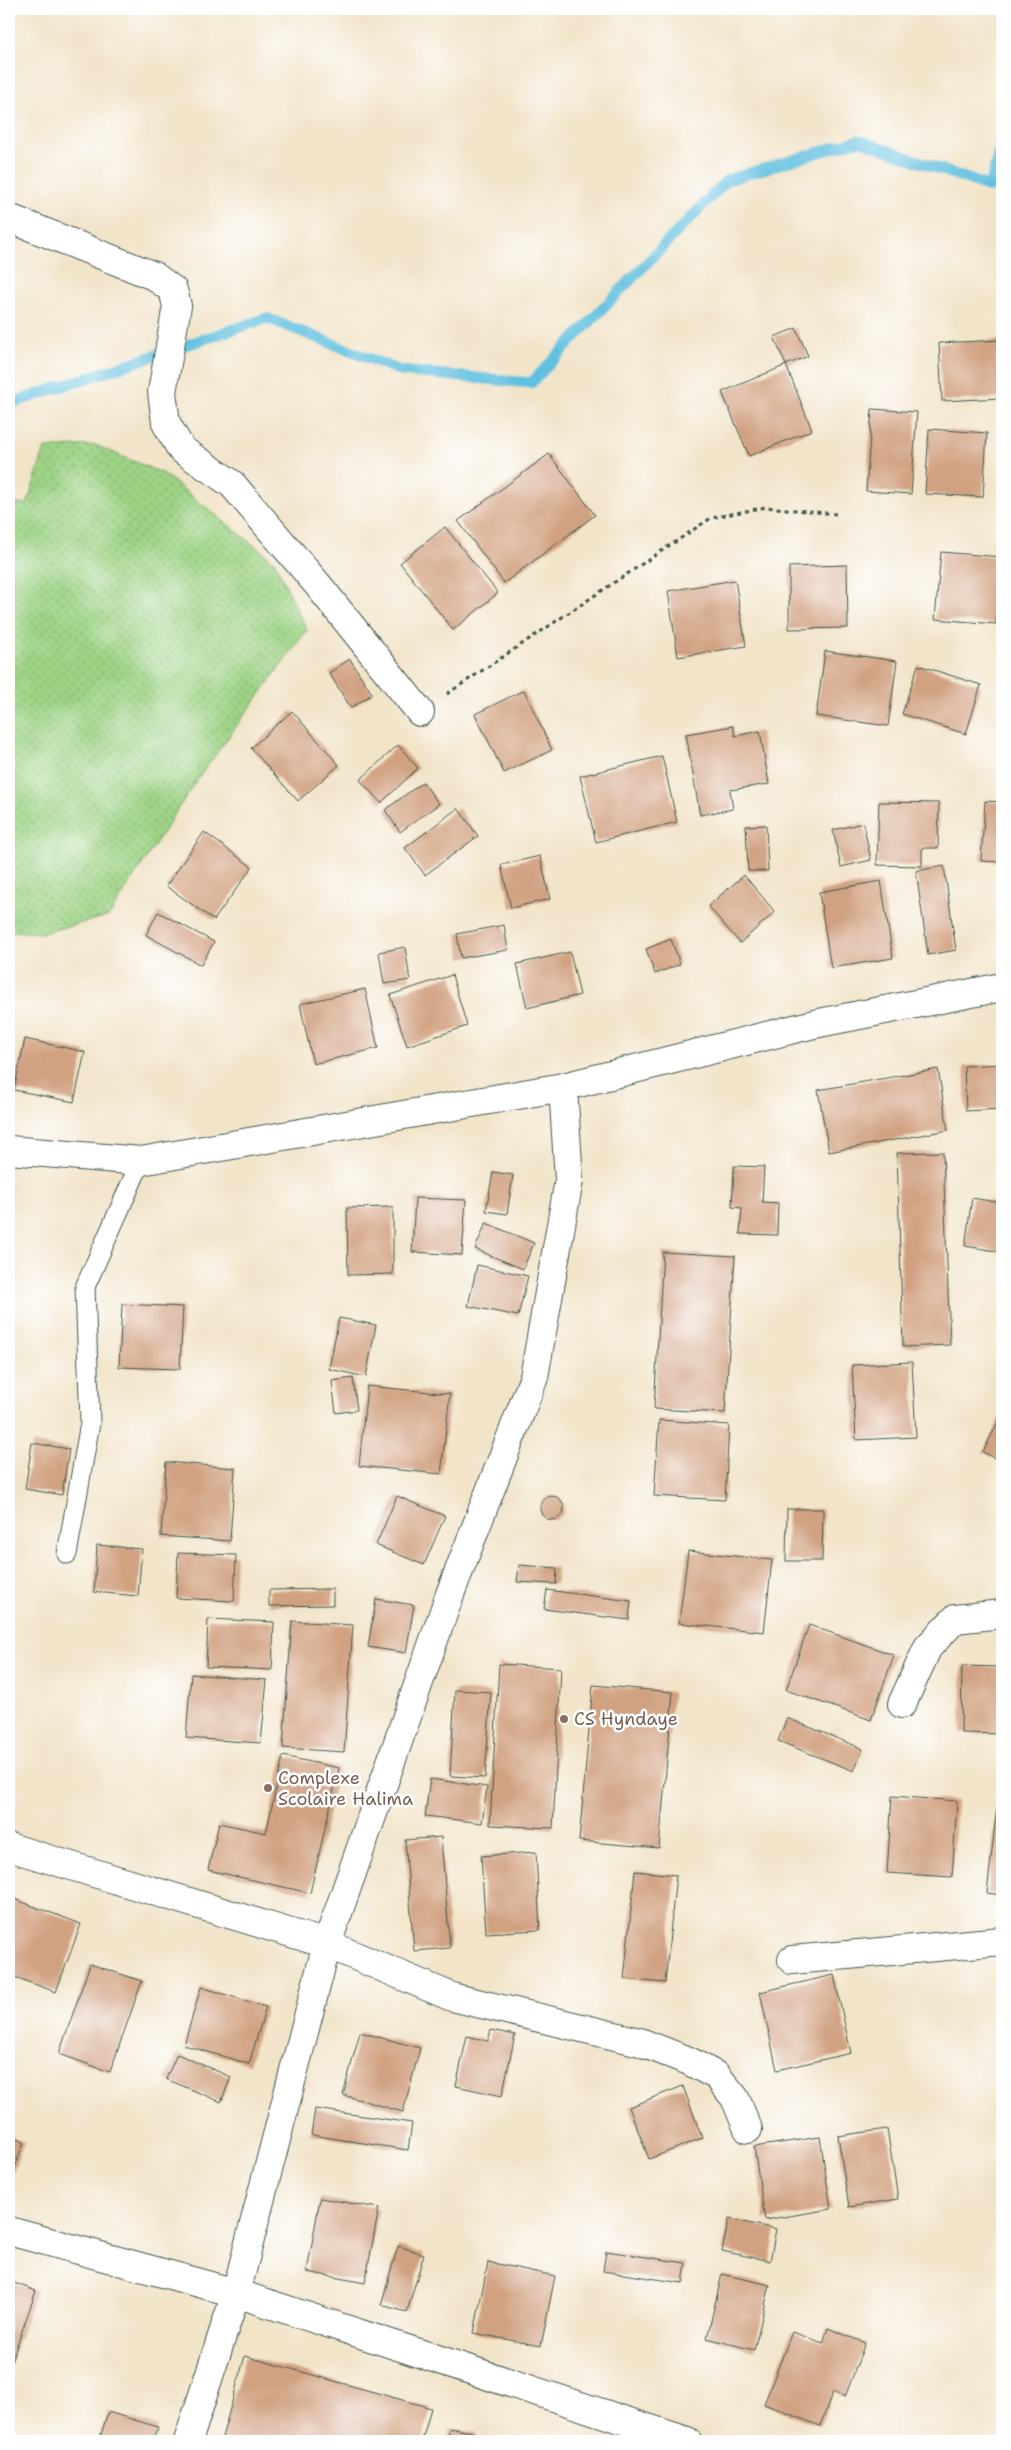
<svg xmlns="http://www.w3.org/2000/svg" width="1011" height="2450" font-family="'Shantell Sans',sans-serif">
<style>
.green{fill:url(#green-dots);stroke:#5e885c}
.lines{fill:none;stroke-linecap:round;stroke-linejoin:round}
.stream{stroke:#61c0df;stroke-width:11}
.building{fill:#d1a282}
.service-casing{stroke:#3f564a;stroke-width:21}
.minor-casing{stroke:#3f564a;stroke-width:30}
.trunk-casing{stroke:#3f564a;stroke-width:30}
.path{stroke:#3f564a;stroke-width:3;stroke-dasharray:4 4;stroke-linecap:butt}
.service{stroke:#fff;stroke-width:19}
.minor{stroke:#fff;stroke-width:28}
.trunk{stroke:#fff;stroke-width:28}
.education-dot{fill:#8d6e63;stroke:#fff;stroke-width:2}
.labels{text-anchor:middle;stroke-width:5;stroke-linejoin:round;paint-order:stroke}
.education-label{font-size:18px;fill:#785e54;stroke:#fff;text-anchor:start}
</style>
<defs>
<pattern id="green-dots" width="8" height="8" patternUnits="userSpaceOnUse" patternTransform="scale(1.25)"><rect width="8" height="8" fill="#9ed385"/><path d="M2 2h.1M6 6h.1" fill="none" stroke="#80ac6e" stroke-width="1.8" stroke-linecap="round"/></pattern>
</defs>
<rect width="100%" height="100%" fill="#fff"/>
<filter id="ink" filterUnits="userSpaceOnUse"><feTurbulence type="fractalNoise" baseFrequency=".02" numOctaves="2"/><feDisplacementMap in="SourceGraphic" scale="10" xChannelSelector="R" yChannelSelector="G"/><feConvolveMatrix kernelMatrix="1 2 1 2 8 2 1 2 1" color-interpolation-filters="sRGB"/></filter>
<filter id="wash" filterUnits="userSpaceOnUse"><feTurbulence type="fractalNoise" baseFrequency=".0096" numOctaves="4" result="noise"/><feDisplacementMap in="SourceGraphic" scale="20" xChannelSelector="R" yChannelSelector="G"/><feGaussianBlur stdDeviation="1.12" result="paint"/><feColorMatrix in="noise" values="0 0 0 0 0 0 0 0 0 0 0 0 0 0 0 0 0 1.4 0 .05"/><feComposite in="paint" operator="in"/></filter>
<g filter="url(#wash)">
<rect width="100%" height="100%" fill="#f2e4c9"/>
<path class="green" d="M95,445L164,474L274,561L307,630L194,784L109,916L42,933L9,931V504H27L45,448Z"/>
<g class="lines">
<path class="stream" d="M9,404L267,318L401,371L531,383L727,180L859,140L990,187L1002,139"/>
</g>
<g id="blocks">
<path class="building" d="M796,328L808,356L786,365L812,430L749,456L722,392L786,365L774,337Z
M1002,340V398L942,401L939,343Z
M872,409L917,412L911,494L866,491Z
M929,429L987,433L983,497L925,494Z
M549,454L595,515L504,583L458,521Z
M445,527L498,593L453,630L400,563Z
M941,552L1002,557L996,624L935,619Z
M847,565L848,628L789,629V567Z
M735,580L746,646L678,657L668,591Z
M825,651L897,661L888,726L816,716Z
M350,659L372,694L351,708L329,673Z
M918,665L981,685L966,734L902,714Z
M524,690L552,750L504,773L475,714Z
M292,711L339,765L298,801L251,748Z
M733,726L735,736L760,731L769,784L730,790L733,809L700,815L686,734Z
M398,745L418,768L381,803L360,780Z
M662,756L677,822L596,842L580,776Z
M423,782L439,804L400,832L385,810Z
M985,801L1002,802V862L981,861Z
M879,802L939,803L938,848H922V866L877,865Z
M458,808L478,836L425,875L405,848Z
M863,823L871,860L841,867L833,830Z
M766,825L768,871H748L746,826Z
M204,832L252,867L214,920L166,886Z
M540,856L550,899L511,908L501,865Z
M944,866L956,950L928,955L916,871Z
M744,875L775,912L740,943L708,906Z
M881,881L893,958L831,968L819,892Z
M158,912L214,942L201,965L146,935Z
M504,925L508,950L461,958L457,934Z
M671,939L680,964L655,974L646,949Z
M405,947L410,980L384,984L379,952Z
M570,952L580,995L527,1008L517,964Z
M452,975L467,1026L407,1046L390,995Z
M365,989L378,1048L313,1064L300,1004Z
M25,1039L85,1052L74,1102L14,1090Z
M1002,1064V1109L966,1111L964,1066Z
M938,1069L948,1130L829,1152L818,1090Z
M943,1152L950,1345L903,1347L897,1153Z
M734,1166L764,1167L762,1202L778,1203L777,1235L740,1234L742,1208L732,1207Z
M493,1172L513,1175L507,1214L486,1211Z
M415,1198L466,1200L462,1255L412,1252Z
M972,1198L1002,1203V1252L965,1246Z
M393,1207V1274L348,1275L347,1208Z
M486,1223L534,1243L523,1269L475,1249Z
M663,1252L735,1256L725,1413L654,1409Z
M477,1265L528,1276L518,1316L468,1306Z
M122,1304L183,1307L180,1369L119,1367Z
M339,1318L376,1325L366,1377L329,1369Z
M912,1362L916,1437L856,1440L852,1365Z
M353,1378L357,1410L336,1413L332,1381Z
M367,1386L450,1394L441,1474L359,1466Z
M1002,1414V1462L983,1452Z
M659,1420L729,1425L725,1500L654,1496Z
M32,1443L69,1449L62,1495L25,1489Z
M166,1462L235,1468L230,1541L161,1536Z
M540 1508a12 12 0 1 1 24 0a12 12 0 1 1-24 0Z
M397,1496L445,1516L424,1565L376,1545Z
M787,1509H823L822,1561H786Z
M97,1545L142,1549L138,1596L94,1592Z
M688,1551L772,1560L764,1632L679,1623Z
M178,1553L236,1555L234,1601L176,1598Z
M519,1565L557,1568L556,1584L517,1582Z
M333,1589V1605L269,1606V1590Z
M547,1590L631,1601L629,1620L544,1609Z
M376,1599L414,1605L406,1653L368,1647Z
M208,1619L274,1622L272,1670L206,1667Z
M292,1621L353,1625L344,1752L283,1748Z
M809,1625L894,1655L871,1720L786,1690Z
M499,1664L561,1668L553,1828L490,1825Z
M962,1666L1002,1667V1734L961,1733Z
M191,1674L267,1680L261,1743L186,1738Z
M593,1685L673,1692L659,1848L579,1841Z
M455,1690L491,1692L485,1778L450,1776Z
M787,1718L863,1749L854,1771L778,1741Z
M283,1756L339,1768L310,1893L208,1870L219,1823L266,1833Z
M430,1779L487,1787L482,1823L425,1816Z
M892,1796L957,1801L952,1877L887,1873Z
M997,1807H1002V1895L987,1893Z
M441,1837L450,1948L414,1951L405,1840Z
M536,1852L540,1930L486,1933L481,1856Z
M635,1871L676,1875L665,1983L624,1979Z
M9,1897L81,1924L56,1992L9,1975Z
M90,1964L142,1981L110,2072L59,2054Z
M834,1975L851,2053L777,2070L760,1992Z
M201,1987L266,2007L249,2064L184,2045Z
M491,2030L515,2035L502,2096L456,2086L467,2036L488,2041Z
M360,2032L420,2048L403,2112L343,2095Z
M177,2054L231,2077L221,2102L166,2079Z
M683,2086L702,2138L649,2159L629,2107Z
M315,2109L412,2123L408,2150L311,2135Z
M887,2129L898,2199L849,2207L838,2136Z
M9,2136L24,2142L9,2182Z
M820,2137L831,2209L765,2220L754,2147Z
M320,2198L379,2208L365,2283L307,2272Z
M729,2219L776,2229L770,2261L722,2251Z
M398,2246L424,2254L407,2312L381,2305Z
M606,2251L686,2263L683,2283L603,2271Z
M488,2262L555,2276L541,2346L474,2333Z
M722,2274L770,2285L754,2350L707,2338Z
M9,2281L36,2291L9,2368Z
M828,2328L865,2343L845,2397L833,2392L820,2426L764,2404L792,2332L823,2343Z
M245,2356L431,2408L422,2441H221Z
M108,2412L158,2427L154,2441H99Z
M450,2428L476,2433L474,2441H447Z"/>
</g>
</g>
<g filter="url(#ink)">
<use href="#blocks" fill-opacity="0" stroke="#3f564a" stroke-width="1"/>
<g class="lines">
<g class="service-casing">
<path id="service" d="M67,1554L90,1423L85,1287L141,1161"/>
</g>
<g class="minor-casing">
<path id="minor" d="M9,218L154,276L173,290L177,306L162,392L166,423L181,449L232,484L318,585L420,712
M902,1704L928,1647L955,1619L1002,1614
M9,1847L327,1944L452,1997L640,2042L689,2061L717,2076L735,2098L748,2129
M792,1960L1002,1941
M9,2231L236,2293L687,2441
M188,2441L236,2293L327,1944L450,1594L534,1377L569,1180L563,1087"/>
</g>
<g class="trunk-casing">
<path id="trunk" d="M9,1150L141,1161L563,1087L814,1024L1002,987"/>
</g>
<path class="path" d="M447,694L711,518L766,507L836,514"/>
<use href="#service" class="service"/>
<use href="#minor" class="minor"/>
<use href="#trunk" class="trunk"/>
</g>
</g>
<g class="education-dot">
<circle cx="564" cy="1719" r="5"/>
<circle cx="268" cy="1788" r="5"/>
</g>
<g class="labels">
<g class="education-label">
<text x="574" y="1725">CS Hyndaye</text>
<text x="278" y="1784">Complexe<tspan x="278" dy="21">Scolaire Halima</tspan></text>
</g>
</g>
<rect width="1011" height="2450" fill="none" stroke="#fff" stroke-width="30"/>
</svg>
